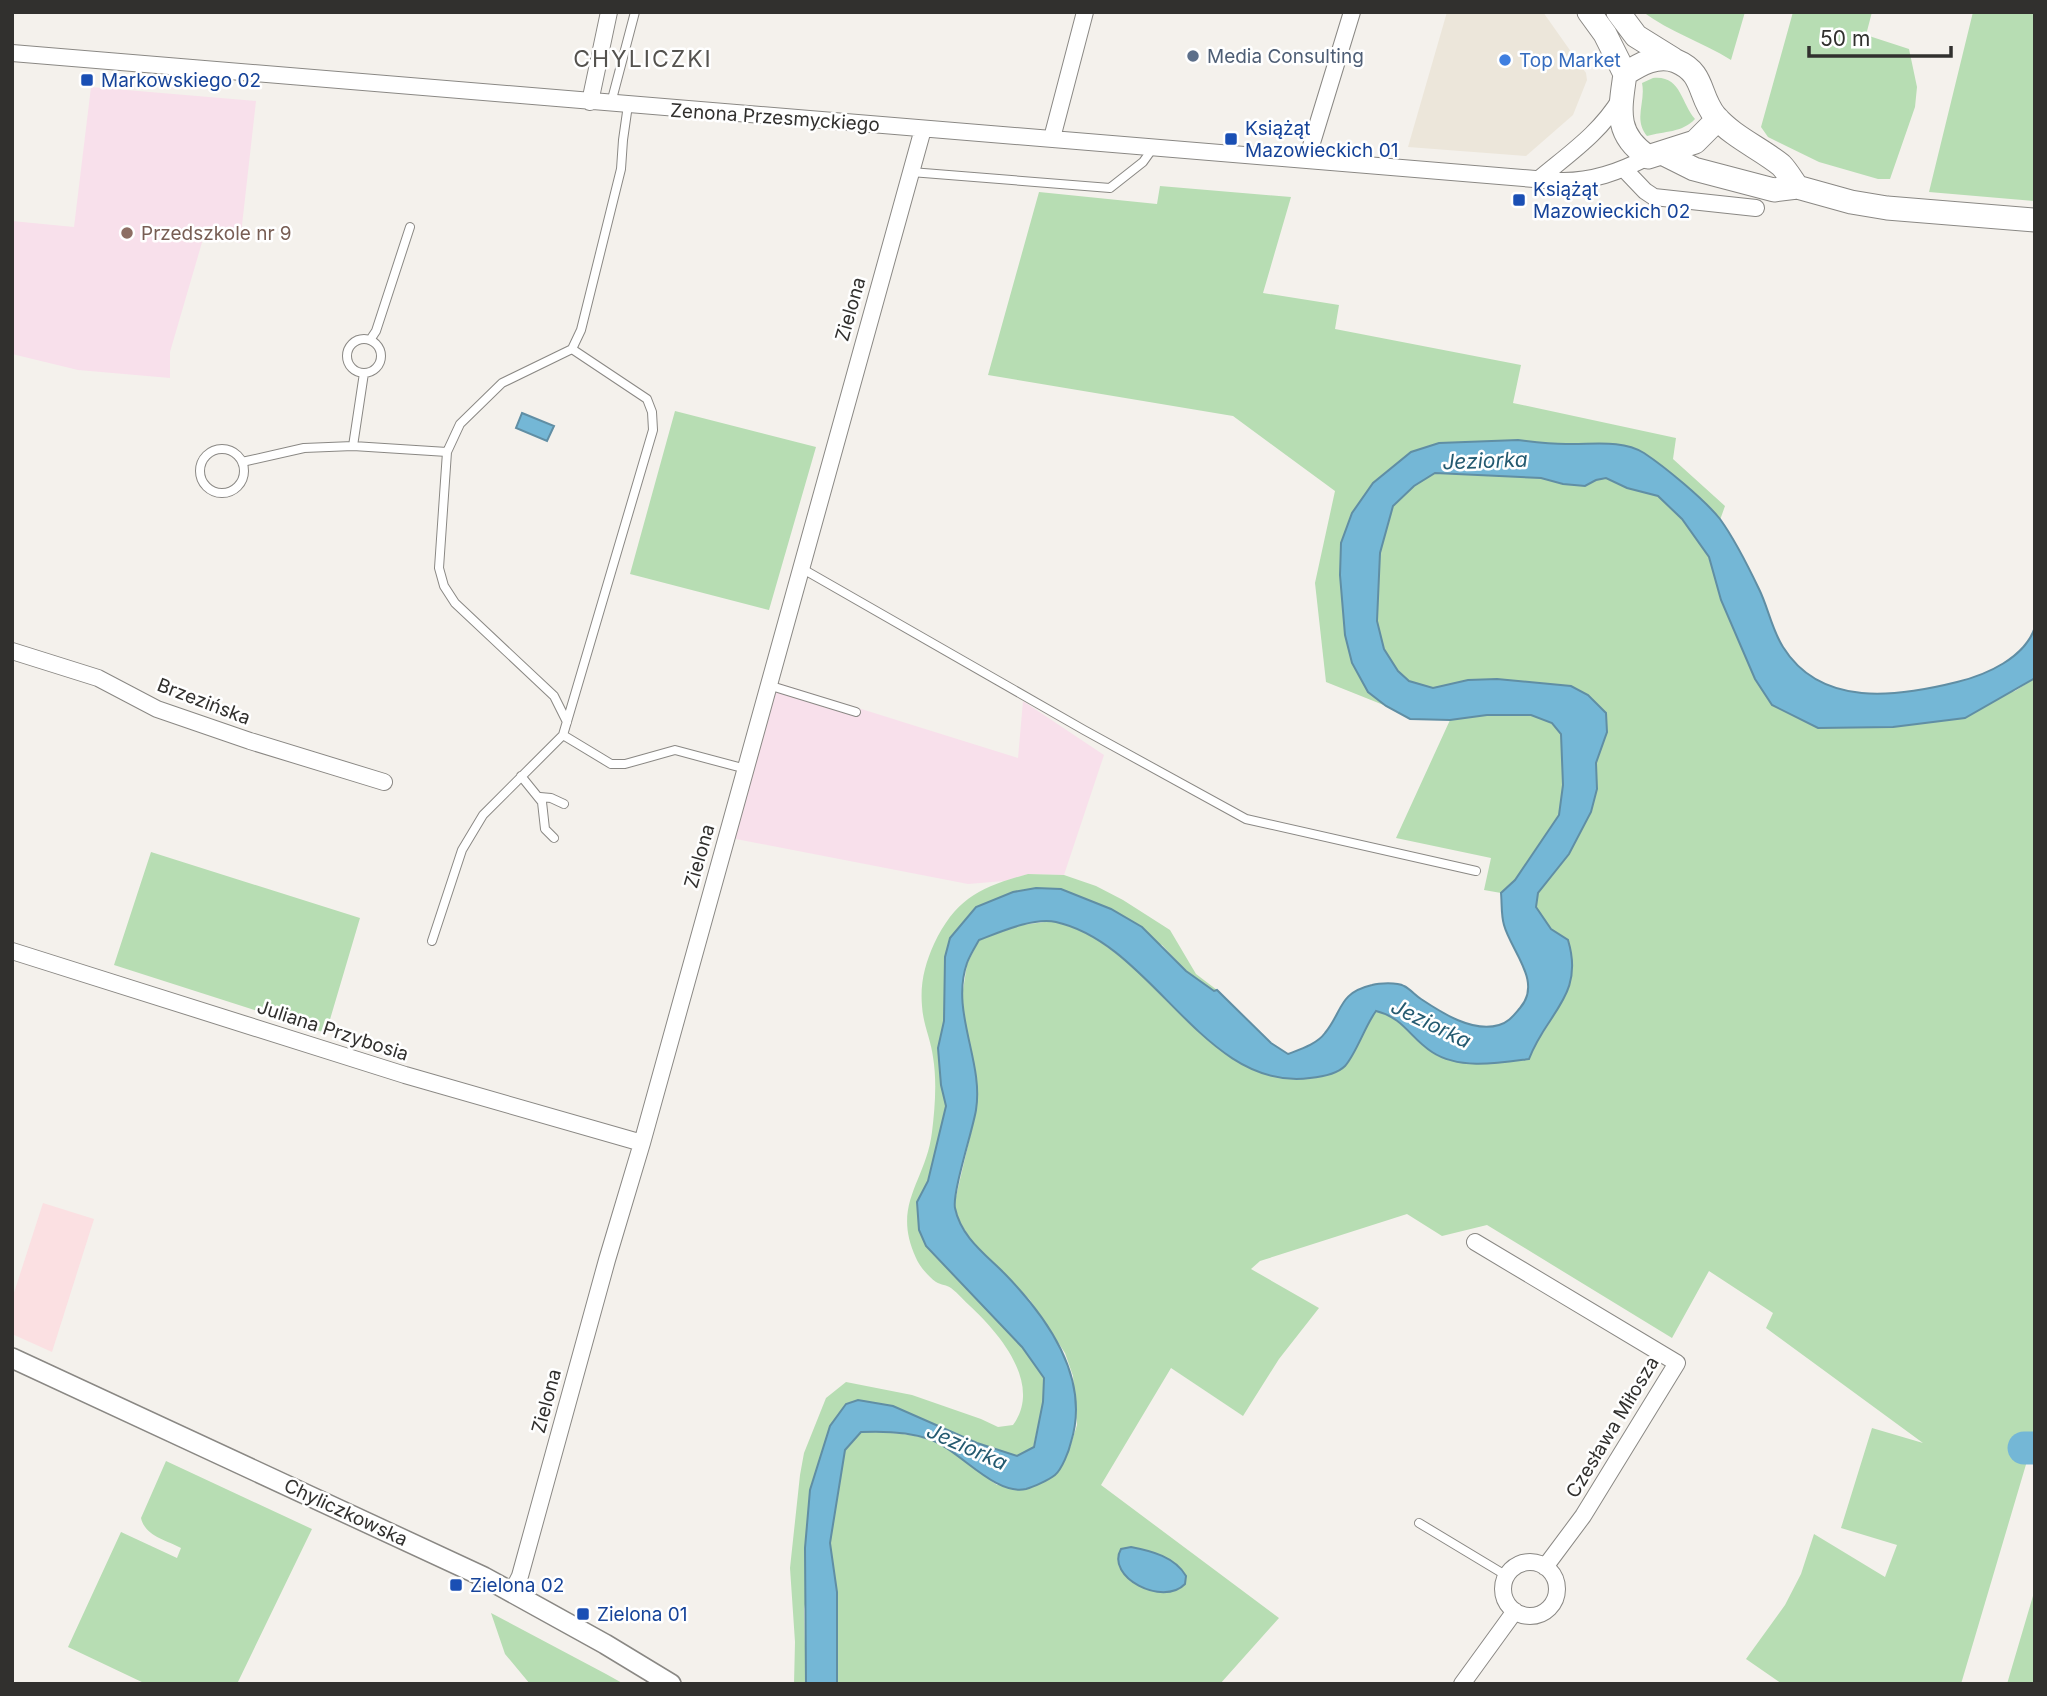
<svg xmlns="http://www.w3.org/2000/svg" width="2047" height="1696" font-family="Inter,sans-serif">
<style>
.built{fill:#ece6da}
.industrial{fill:#fbe0e2}
.education{fill:#f8e0eb}
.green{fill:#b7ddb3}
.water{fill:#74b7d6;stroke:#608ea4;stroke-width:2}
.lines{fill:none;stroke-linecap:round;stroke-linejoin:round}
.river{stroke:#74b7d6;stroke-width:33}
.service-casing{stroke:#8a8884;stroke-width:10}
.minor-casing{stroke:#8a8884;stroke-width:18}
.tertiary-casing{stroke:#8a8884;stroke-width:22}
.secondary-casing{stroke:#8a8884;stroke-width:25}
.service{stroke:#fff;stroke-width:8}
.minor{stroke:#fff;stroke-width:16}
.tertiary{stroke:#fff;stroke-width:19}
.secondary{stroke:#fff;stroke-width:23}
.service-dot{fill:#5c6f8a;stroke:#fff;stroke-width:2.5}
.shop-dot{fill:#3f7fe0;stroke:#fff;stroke-width:2.5}
.transit-dot{fill:#1a4fb4;stroke:#fff;stroke-width:2.5}
.education-dot{fill:#8d6e63;stroke:#fff;stroke-width:2.5}
.labels{text-anchor:middle;stroke-width:5;stroke-linejoin:round;paint-order:stroke}
.service-label{font-size:19px;fill:#4e5e75;stroke:#fff;text-anchor:start}
.shop-label{font-size:19px;fill:#366cbe;stroke:#fff;text-anchor:start}
.transit-label{font-size:19px;fill:#164399;stroke:#fff;text-anchor:start}
.street-label{font-size:19px;fill:#31302e;stroke:#fff}
.education-label{font-size:19px;fill:#785e54;stroke:#fff;text-anchor:start}
.water-label{font-size:21px;font-style:italic;fill:#245a70;stroke:#fff}
.quarter-label{font-size:23px;letter-spacing:2px;fill:#54524e;stroke:#fff}
</style>
<rect width="100%" height="100%" fill="#f4f1ec"/>
<path class="built" d="M1447,12H1543L1586,73L1587,80L1573,115L1526,156L1408,147Z"/>
<path class="industrial" d="M43,1203L94,1219L52,1352L12,1334V1299Z"/>
<path class="education" d="M91,87L256,101L240,243L226,238L203,239L170,352V378L78,370L12,354V221L74,227Z
M775,682L1018,758L1023,701L1104,755L1064,875L1028,874L1004,881L968,884L731,838Z"/>
<path class="green" d="M1643,12H1745L1731,60C1702,42 1670,32 1643,12Z
M1793,12H1872L1866,35L1909,49L1917,87L1915,107L1890,179H1878L1819,162L1768,137L1761,127Z
M1973,12H2035V201L1929,192Z
M1653,78C1681,75 1681,103 1695,119C1682,133 1664,131 1647,136C1633,119 1646,102 1642,83Z
M1160,186L1291,197L1263,293L1339,305L1335,329L1521,365L1513,403L1676,438L1673,459L1725,506L1720,520L1699,499L1642,452L1616,444H1556L1518,440L1439,443L1411,452L1344,613C1345,653 1354,680 1386,706L1326,682L1315,583L1335,491L1233,416L988,375L1039,192L1157,204Z
M675,411L816,447L769,610L630,574Z
M1434,473L1541,478L1563,484L1585,486L1596,480L1606,478L1627,488L1658,496L1682,519L1709,557L1721,600L1755,679L1772,705L1818,728L2015,691L2035,678V1434L1961,1684H1782L1746,1659L1785,1605L1801,1574L1814,1534L1885,1577L1897,1545L1841,1528L1872,1428L1923,1443L1766,1328L1773,1313L1709,1271L1672,1338L1487,1225L1442,1236L1407,1214L1260,1261L1251,1269L1319,1308L1279,1359L1243,1416L1171,1368L1101,1485L1279,1618L1220,1684H837V1592L830,1543L845,1450L861,1431C883,1432 906,1433 928,1439C951,1445 978,1471 997,1485L1070,1447L1077,1425L1073,1376L1065,1353L1030,1300L974,1245L960,1222L954,1205L977,1107L962,997L967,964L979,940L1021,925L1053,921L1087,932L1130,964L1207,1039L1344,1067L1376,1011L1390,1014L1408,1029L1534,1046L1549,1024L1568,940L1551,929L1536,907L1538,893L1569,854L1597,789L1596,763L1599,750L1545,683L1468,680L1433,689L1409,681L1398,671L1384,649L1377,621L1380,553L1384,535L1393,506L1414,486Z
M1487,715H1531L1552,723L1561,734L1563,785L1559,815L1515,880L1501,893L1484,890L1491,858L1396,838L1450,720Z
M151,852L360,918L326,1033L114,965Z
M1028,874L1064,875L1096,886L1123,900L1170,930L1196,974L1217,990L1214,991L1186,971L1162,945L1013,892L976,907L950,938L945,957L944,1021L938,1048L941,1085L946,1106L928,1181L917,1202L926,1246L1022,1347L1044,1378L1043,1402L1033,1448L1017,1456L846,1404L804,1609L806,1684H794L795,1642L790,1568L800,1475L804,1453L826,1398L846,1382L912,1395L981,1419L998,1427L1013,1425C1043,1384 999,1333 970,1306C964,1301 958,1293 951,1288C947,1285 941,1285 936,1282C929,1277 919,1266 916,1258C891,1204 926,1182 932,1132C935,1108 937,1081 933,1057C931,1040 923,1024 922,1006C920,983 925,964 934,944C956,898 981,887 1028,874Z
M166,1461L312,1529L237,1684H146L68,1647L121,1532L177,1558L181,1548C166,1540 145,1536 141,1518Z
M2035,1589V1684H2007Z
M491,1613L606,1674L624,1684H530L505,1654Z"/>
<path class="water" d="M522,413L554,426L547,441L516,428Z
M1518,440C1534,442 1550,444 1566,444C1591,445 1621,439 1644,453C1665,467 1704,499 1720,519C1733,537 1749,568 1759,589C1768,607 1772,630 1783,647C1821,708 1897,697 1957,682C1986,675 2025,658 2035,627V678L1965,718L1893,727L1818,728L1772,705L1755,679L1721,600L1709,557L1682,519L1658,496L1627,488L1606,478L1596,480L1585,486L1563,484L1541,478L1435,473L1414,486L1393,506L1380,553L1377,621L1384,649L1398,671L1409,681L1433,688L1468,680L1497,679L1571,686L1588,695L1606,713L1607,732L1596,763L1597,789L1591,812L1569,854L1538,893L1536,907L1551,929L1568,940C1585,996 1546,1013 1529,1059C1499,1063 1459,1070 1432,1052C1410,1038 1404,1018 1376,1011C1365,1026 1356,1054 1345,1066C1337,1074 1320,1077 1310,1078C1204,1092 1154,944 1056,922C1034,917 1000,932 979,940C975,947 970,955 967,963C950,1012 984,1061 976,1110C973,1129 952,1193 955,1208C961,1237 985,1254 1005,1274C1048,1318 1091,1378 1071,1442C1069,1451 1062,1469 1055,1475C1049,1480 1033,1487 1026,1489C994,1496 959,1449 929,1439C909,1432 883,1431 861,1432L845,1450L830,1543L837,1592V1684H806L805,1548L810,1490L830,1426L846,1404L858,1400L893,1406L977,1443L1017,1456L1034,1447L1043,1402L1044,1378L1022,1347L926,1246L919,1230L917,1202L928,1181L946,1106L941,1085L938,1048L944,1021L945,957L950,938L976,907L1013,892L1036,888L1061,889L1111,909L1142,927L1186,971L1214,991L1217,990L1271,1043L1288,1054C1301,1049 1317,1044 1325,1033C1343,1011 1338,993 1372,985C1379,983 1397,982 1404,986C1410,989 1415,995 1421,999C1442,1013 1473,1033 1499,1025C1509,1022 1513,1016 1520,1008C1543,982 1511,951 1504,925C1501,915 1502,903 1501,893L1515,880L1559,815L1563,785L1561,734L1552,723L1531,715H1487L1450,720L1410,719L1386,706L1368,692L1352,663L1345,635L1340,575L1341,543L1352,513L1373,483L1411,452L1439,443Z
M1131,1547C1152,1551 1175,1557 1186,1576L1185,1584C1163,1607 1105,1577 1121,1549Z"/>
<g class="lines">
<path class="river" d="M2024,1448H2035"/>
<g class="service-casing">
<path id="service" d="M611,103L635,12
M911,172L1110,188L1143,162L1153,148
M347 356a17 17 0 1 1 34 0a17 17 0 1 1-34 0Z
M370,340L376,331L410,227
M353,446L364,373
M200 471a22 22 0 1 1 44 0a22 22 0 1 1-44 0Z
M242,462L304,448L353,446L447,452
M801,568L1084,730L1246,819L1476,871
M768,685L856,712
M567,722L554,696L455,603L444,586L439,568L447,452L460,424L502,383L572,349L581,330L621,169L623,140L628,105
M563,735L611,764H625L675,750L746,769
M521,776L542,802L545,829L554,838
M540,797L551,798L564,804
M432,941L462,850L483,815L563,735L653,430L652,412L647,399L572,349
M1419,1523L1507,1576"/>
</g>
<g class="minor-casing">
<path id="minor" d="M12,53L1559,181C1591,182 1619,172 1648,157
M590,102L609,12
M1052,138L1085,12
M1307,159L1352,12
M1624,169L1645,191L1654,197L1756,208
M1539,179C1570,153 1600,133 1621,98
M12,651L98,678L157,709L250,741L384,782
M12,951L405,1075L642,1143
M1475,1242L1677,1363L1583,1516L1545,1567
M1503 1589a27 27 0 1 1 54 0a27 27 0 1 1-54 0Z
M512,1592L520,1576L607,1260L642,1143L923,129
M1462,1684L1515,1611"/>
</g>
<g class="tertiary-casing">
<path id="tertiary" d="M12,1358L484,1577L605,1644L671,1684"/>
</g>
<g class="secondary-casing">
<path id="secondary" d="M1589,12L1605,34L1625,74
M1618,12L1636,36L1673,59
M1718,119L1695,142L1648,157C1614,134 1620,110 1625,74C1640,64 1658,54 1676,61C1705,73 1698,95 1715,116C1733,137 1760,148 1781,165C1787,171 1792,180 1797,187
M1664,154L1694,169L1774,190L1797,187L1851,202L1887,208L2035,220"/>
</g>
<use href="#service" class="service"/>
<use href="#minor" class="minor"/>
<use href="#tertiary" class="tertiary"/>
<use href="#secondary" class="secondary"/>
</g>
<circle class="service-dot" cx="1193" cy="56" r="7"/>
<circle class="shop-dot" cx="1505" cy="60" r="7"/>
<g class="transit-dot">
<rect x="80" y="73" width="14" height="14" rx="3.5"/>
<rect x="1224" y="132" width="14" height="14" rx="3.5"/>
<rect x="1512" y="193" width="14" height="14" rx="3.5"/>
<rect x="449" y="1578" width="14" height="14" rx="3.5"/>
<rect x="576" y="1607" width="14" height="14" rx="3.5"/>
</g>
<circle class="education-dot" cx="127" cy="233" r="7"/>
<g class="labels">
<g class="service-label">
<text x="1207" y="63">Media Consulting</text>
</g>
<g class="shop-label">
<text x="1519" y="67">Top Market</text>
</g>
<g class="transit-label">
<text x="101" y="87">Markowskiego 02</text>
<text x="1245" y="135">Książąt<tspan x="1245" dy="22">Mazowieckich 01</tspan></text>
<text x="1533" y="196">Książąt<tspan x="1533" dy="22">Mazowieckich 02</tspan></text>
<text x="470" y="1592">Zielona 02</text>
<text x="597" y="1621">Zielona 01</text>
</g>
<g class="street-label">
<text transform="translate(775 117) rotate(4)" y="7">Zenona Przesmyckiego</text>
<text transform="translate(850 309) rotate(-74)" y="7">Zielona</text>
<text transform="translate(204 701) rotate(21)" y="7">Brzezińska</text>
<text transform="translate(699 856) rotate(-74)" y="7">Zielona</text>
<text transform="translate(333 1030) rotate(18)" y="7">Juliana Przybosia</text>
<text transform="translate(546 1401) rotate(-75)" y="7">Zielona</text>
<text transform="translate(1612 1427) rotate(-59)" y="7">Czesława Miłosza</text>
<text transform="translate(346 1512) rotate(25)" y="7">Chyliczkowska</text>
</g>
<g class="education-label">
<text x="141" y="240">Przedszkole nr 9</text>
</g>
<g class="water-label">
<text transform="translate(1485 461) rotate(-2)" y="7">Jeziorka</text>
<text transform="translate(1431 1024) rotate(26)" y="7">Jeziorka</text>
<text transform="translate(967 1447) rotate(24)" y="7">Jeziorka</text>
</g>
<g class="quarter-label">
<text x="643" y="67">CHYLICZKI</text>
</g>
</g>
<rect width="2047" height="1696" fill="none" stroke="#31302e" stroke-width="28"/>
<path d="M1809 46v10h142v-10" fill="none" stroke="#31302e" stroke-width="3.5"/>
<text x="1820" y="46" font-size="21" fill="#31302e" stroke="#ffffff" stroke-width="5" paint-order="stroke">50 m</text>
</svg>
